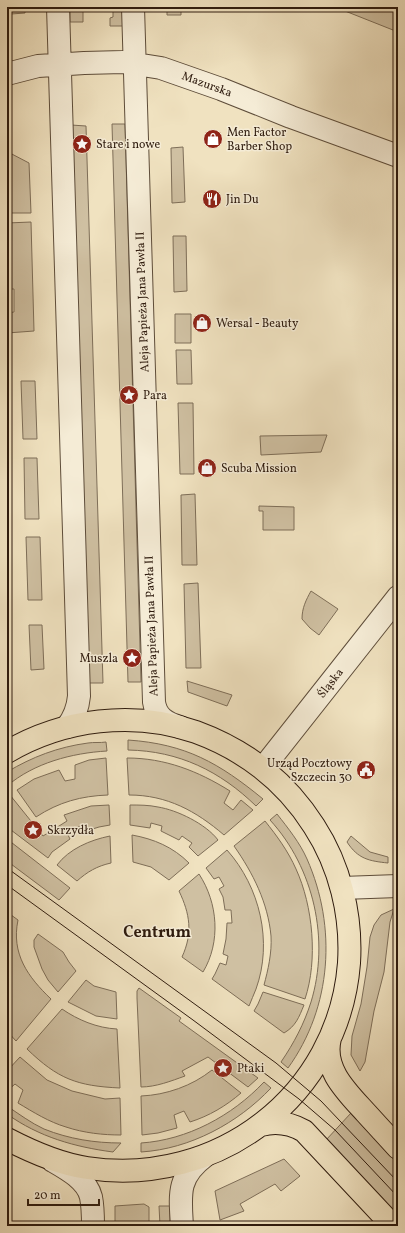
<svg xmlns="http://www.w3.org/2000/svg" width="405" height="1233" font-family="Vollkorn,serif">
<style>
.green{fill:#cfc0a2;stroke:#7e6e58}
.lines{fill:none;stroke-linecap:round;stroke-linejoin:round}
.minor-casing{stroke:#5e4d3a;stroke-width:24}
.major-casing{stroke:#2e1b0e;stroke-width:24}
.minor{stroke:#f5ecd6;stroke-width:22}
.major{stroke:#f0e2c0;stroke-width:22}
.tram{stroke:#2e1b0e;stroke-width:1}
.labels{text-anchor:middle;stroke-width:3;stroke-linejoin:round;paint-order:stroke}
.street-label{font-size:12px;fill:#2e1b0e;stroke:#f5ecd6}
.poi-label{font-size:12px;fill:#2e1b0e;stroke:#f5ecd6;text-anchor:start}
.district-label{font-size:16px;font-weight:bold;fill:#2e1b0e;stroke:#f5ecd6}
</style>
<rect width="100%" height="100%" fill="#f0e2c0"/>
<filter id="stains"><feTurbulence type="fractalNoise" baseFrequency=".005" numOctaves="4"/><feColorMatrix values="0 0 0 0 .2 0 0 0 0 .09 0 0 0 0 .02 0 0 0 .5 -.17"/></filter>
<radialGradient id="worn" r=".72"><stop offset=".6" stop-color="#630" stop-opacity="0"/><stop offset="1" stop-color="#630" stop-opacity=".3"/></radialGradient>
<path class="green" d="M11,7H25V13L11,14Z
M70,7H83V22H70Z
M113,7H122L123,26H110V18L113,17Z
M167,7H181V15H167Z
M341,7H398V32L340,9Z
M112,124H125L141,682H128Z
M71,125L86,126L103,683H89Z
M183,147L185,202L172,203L171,148Z
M8,152L29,163L31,213H7V153Z
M31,222L34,331L7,333V313L14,312V289H7V223Z
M173,236H186L187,291L174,292Z
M175,314H191V343H175Z
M176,350H191L192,384H177Z
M21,381H35L37,439H23Z
M178,403H193L194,474H180Z
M327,435L321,452L261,455L260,436Z
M24,458H37L39,519H25Z
M195,494L197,565H182L181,495Z
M259,506L294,507V530H263V511H259Z
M26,537H40L42,600H28Z
M198,583L201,668H186L184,584Z
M311,591L338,609L319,635L310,628L302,619C302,608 306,600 311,591Z
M29,625H42L44,669L31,670Z
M187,681L232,695L227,706L188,692Z
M128,740C186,744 219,763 263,799L256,806C220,771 179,751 128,750Z
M106,742L107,751C72,753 34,763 7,786V772C32,757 58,747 88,743C94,742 100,743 106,742Z
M106,758L108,795C81,796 59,802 36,817L17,790L34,779L59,770L65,781L75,779V765L89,760Z
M127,758C165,758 198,771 230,791L224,803L233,810L241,800L253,810L224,835C196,811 167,795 129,795Z
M10,795L43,836L67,821L64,815L91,806L109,805L110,825L99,827L83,832L80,826L67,833L70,839L52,852L48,858L7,827V797Z
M130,805C139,805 149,805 158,807C177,810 206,824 218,840L198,856L189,847L192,843L182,836L179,840L161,831L162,826L151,823L150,828L130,825Z
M277,814C288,828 300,843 307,859C337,927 332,1007 288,1068L281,1062C294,1043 304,1024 311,1002C330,940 314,868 270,820Z
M265,821C277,836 288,851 296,869C313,906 318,960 305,999L264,985C268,970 272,953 271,936C268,903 253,873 234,846Z
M132,835C154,839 173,847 189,863L169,880L151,867L133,862Z
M110,836L111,863C97,866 87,872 77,881L57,865C69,849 90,840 110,836Z
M351,836L370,852L388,857V863C369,861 358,859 347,842Z
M7,839L70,888L59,900L7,861Z
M227,850C260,887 273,942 256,989C254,995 251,1000 249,1006L212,979L215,974L220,963L226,965L228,956L223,954L226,939L227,923H232L231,910H225L223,897L219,889L224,886L219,877L214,879L206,868Z
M199,874C218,903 221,942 203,972L182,957C193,933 190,914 179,891Z
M394,909L390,922L384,972L374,1011L365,1062L360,1071L351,1055L352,1036L361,1004L367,967L370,937L374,925L381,915Z
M7,912L18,920C11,954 28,977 51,999L16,1041L7,1031Z
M38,934L63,952L69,962L76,971L58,992L48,980L42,969L34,947V940Z
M86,980L94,986L116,992L117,1019L96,1016L68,1002Z
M139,988L181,1018L179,1021L258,1078L248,1087L208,1057L182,1071L185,1076C171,1081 156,1087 141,1087L137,998V991Z
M263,992L304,1005C299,1017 296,1026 284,1033L254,1011L258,1004Z
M62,1009C78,1020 97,1028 117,1029L120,1088C77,1086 58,1079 27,1049Z
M20,1057L47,1080L72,1091L105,1099L120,1098L121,1135C103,1135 84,1133 66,1127C49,1122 33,1112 18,1103L23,1090L15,1084L7,1091V1071Z
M212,1070L241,1093C226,1106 209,1116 190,1122L184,1111L174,1115L177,1128L158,1133L142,1135L141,1096C166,1095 192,1086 212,1070Z
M264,1082L271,1088C238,1123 190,1149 141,1152V1143C187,1140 232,1116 264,1082Z
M7,1106C19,1114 31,1123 44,1129C69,1139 95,1143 121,1143L113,1152C75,1147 39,1137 7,1114Z
M351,1113L398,1163V1217L326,1140Z
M284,1159L300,1176L281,1191L275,1184L240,1204L244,1211L220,1220L215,1191Z
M144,1204L149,1207V1226H115V1206Z
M159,1206H170V1226H160Z"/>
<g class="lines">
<g class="minor-casing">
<path id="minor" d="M58,7L79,696C78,707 74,718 67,727
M133,7L154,702C156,717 166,723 180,727
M7,74L38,66L84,63L123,62L161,68L221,89L291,117L398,156
M263,768L398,597
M342,888L398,886
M53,1161C67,1169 87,1180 91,1197C93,1207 93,1217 93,1226
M182,1226C180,1194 177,1177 205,1156"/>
</g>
<g class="major-casing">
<path id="major" d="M7,752C63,719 134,710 196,732C245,750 286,782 314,826C340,866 352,915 349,963C339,1095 218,1188 87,1168C59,1164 32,1152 7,1139
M330,1038C322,1069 347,1092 366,1113C377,1125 387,1136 398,1148
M261,1125C276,1121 290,1123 304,1131L393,1226"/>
</g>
<use href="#minor" class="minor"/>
<use href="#major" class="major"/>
<path class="tram" d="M7,868L276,1063L321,1101L398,1182
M7,885L193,1020L299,1099L335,1130L398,1197"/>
</g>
<defs>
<g id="shop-disc" transform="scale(1)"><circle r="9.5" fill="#8f2418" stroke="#f5ecd6"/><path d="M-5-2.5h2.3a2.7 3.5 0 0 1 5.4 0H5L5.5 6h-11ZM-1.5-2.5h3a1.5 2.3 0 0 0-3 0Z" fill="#fff"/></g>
<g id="sight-disc" transform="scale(1)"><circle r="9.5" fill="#8f2418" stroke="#f5ecd6"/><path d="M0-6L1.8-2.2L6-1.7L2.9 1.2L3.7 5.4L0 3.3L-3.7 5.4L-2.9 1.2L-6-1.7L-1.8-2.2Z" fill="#fff"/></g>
<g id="restaurant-disc" transform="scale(1)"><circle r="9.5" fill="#8f2418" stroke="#f5ecd6"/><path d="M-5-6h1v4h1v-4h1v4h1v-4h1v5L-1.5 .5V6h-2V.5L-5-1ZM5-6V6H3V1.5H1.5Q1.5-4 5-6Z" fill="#fff"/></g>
<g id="civic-disc" transform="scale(1)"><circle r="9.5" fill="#8f2418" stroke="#f5ecd6"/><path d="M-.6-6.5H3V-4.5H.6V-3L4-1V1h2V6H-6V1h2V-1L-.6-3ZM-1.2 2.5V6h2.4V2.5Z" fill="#fff"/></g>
</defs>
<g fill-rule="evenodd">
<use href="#shop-disc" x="213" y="139"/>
<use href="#sight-disc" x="82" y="144"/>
<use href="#restaurant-disc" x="212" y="199"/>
<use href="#shop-disc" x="202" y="323"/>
<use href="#sight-disc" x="129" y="395"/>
<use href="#shop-disc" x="207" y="468"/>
<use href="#sight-disc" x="132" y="658"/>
<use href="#civic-disc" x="366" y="770"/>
<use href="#sight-disc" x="33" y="830"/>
<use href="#sight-disc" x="223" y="1068"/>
</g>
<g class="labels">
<g class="street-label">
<text transform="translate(207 84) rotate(20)" y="4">Mazurska</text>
<text transform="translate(142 302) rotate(-92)" y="4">Aleja Papieża Jana Pawła II</text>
<text transform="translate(151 626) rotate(-92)" y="4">Aleja Papieża Jana Pawła II</text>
<text transform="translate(330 683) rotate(-52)" y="4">Śląska</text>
</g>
<g class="poi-label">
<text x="227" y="136">Men Factor<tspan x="227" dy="14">Barber Shop</tspan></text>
<text x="96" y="148">Stare i nowe</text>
<text x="226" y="203">Jin Du</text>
<text x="216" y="327">Wersal - Beauty</text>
<text x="143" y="399">Para</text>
<text x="221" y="472">Scuba Mission</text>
<text x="118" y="662" text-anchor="end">Muszla</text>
<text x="352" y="767" text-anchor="end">Urząd Pocztowy<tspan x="352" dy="14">Szczecin 30</tspan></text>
<text x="47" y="834">Skrzydła</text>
<text x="237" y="1072">Ptaki</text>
</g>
<g class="district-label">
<text x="157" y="937">Centrum</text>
</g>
</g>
<rect width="405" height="1233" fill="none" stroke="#f0e2c0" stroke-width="24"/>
<rect x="8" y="8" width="389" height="1217" fill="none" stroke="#2e1b0e" stroke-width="2"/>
<rect x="12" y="12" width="381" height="1209" fill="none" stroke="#2e1b0e"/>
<path d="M28 1199v6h71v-6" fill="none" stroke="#2e1b0e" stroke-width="2"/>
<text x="34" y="1199" font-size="12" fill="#2e1b0e" stroke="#f5ecd6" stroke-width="3" paint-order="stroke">20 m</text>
<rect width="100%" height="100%" filter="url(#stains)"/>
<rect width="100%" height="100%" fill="url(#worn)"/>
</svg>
